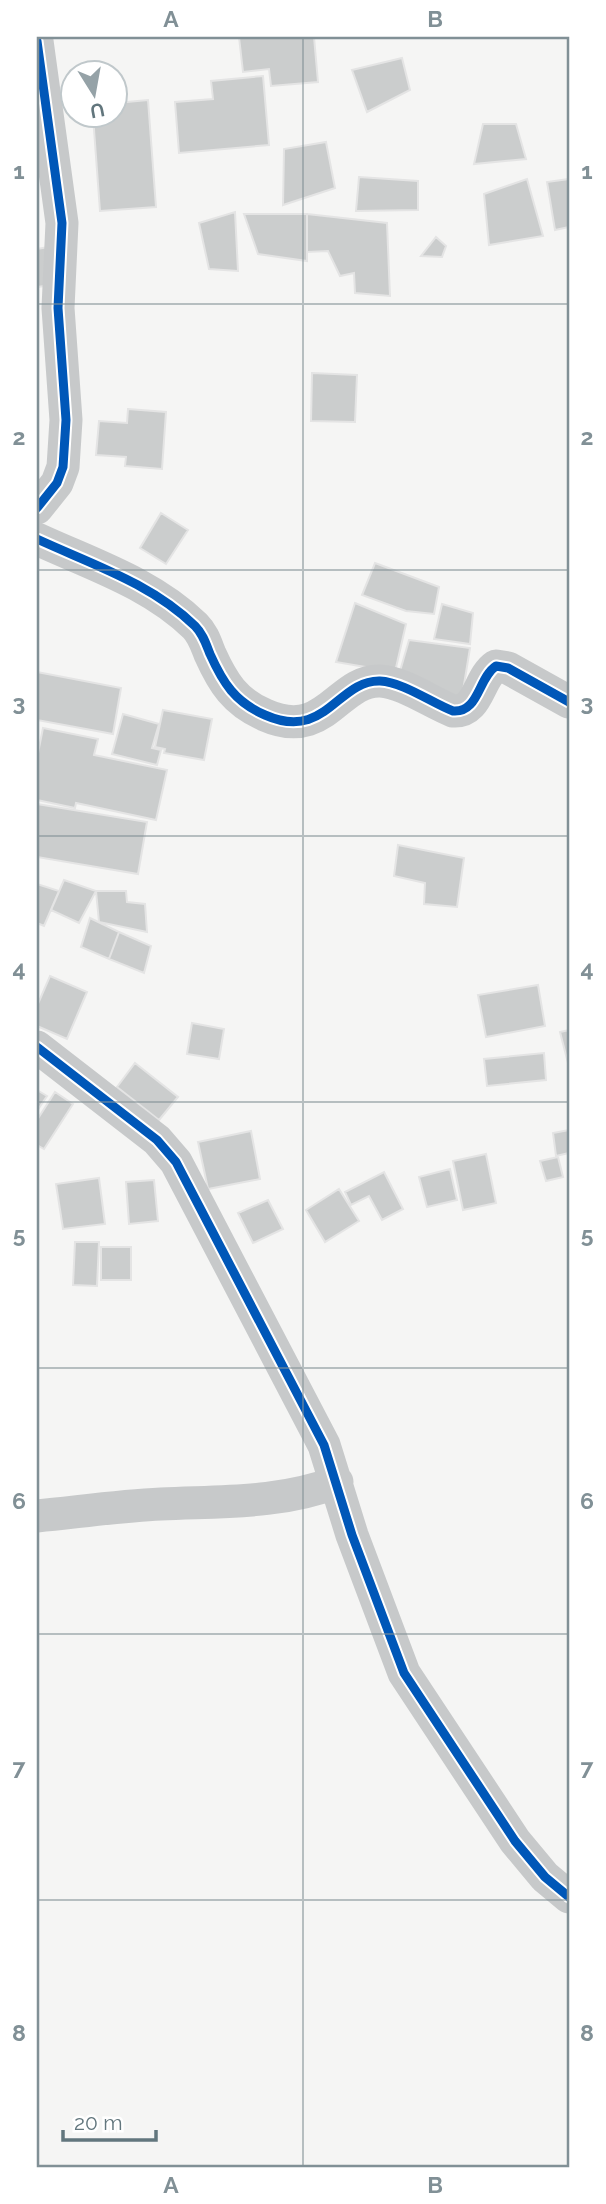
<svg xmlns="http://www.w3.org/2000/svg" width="606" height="2204" font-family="Raleway,sans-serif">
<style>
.building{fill:#cbcdcd;stroke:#e4e4e4;stroke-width:2}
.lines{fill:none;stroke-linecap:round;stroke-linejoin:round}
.minor{stroke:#c7c9ca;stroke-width:33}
.cycleway-casing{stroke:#fff;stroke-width:13}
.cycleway{stroke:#0057b8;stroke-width:9}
.grid{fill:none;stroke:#819096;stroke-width:2;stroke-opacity:0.55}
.neatline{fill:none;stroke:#819096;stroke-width:2.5}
.grid-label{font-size:23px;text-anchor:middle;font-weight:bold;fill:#819096}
</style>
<rect width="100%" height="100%" fill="#f5f5f4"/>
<path class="building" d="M239,37H314L318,82L271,86L269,69L243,72Z
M402,58L410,90L367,112L352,70Z
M263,76L269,145L179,153L175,102L213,99L211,81Z
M148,100L156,207L100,211L93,116H116V103Z
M483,124H516L526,159L474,164Z
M326,142L335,188L283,205L284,149Z
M359,177L418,181V210L356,211Z
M527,179L543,236L489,245L484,194Z
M569,179V227L555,230L547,182Z
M235,212L238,271L209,269L199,223Z
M244,214H307V261L258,254Z
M307,214L387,223L390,296L355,293L354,273L340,276L328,251L307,252Z
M436,237L446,246L442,257L421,256Z
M48,247L52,285L37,287V249Z
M312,373L357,375L355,422L311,421Z
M128,409L166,412L162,469L125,466L126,457L96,455L99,421L127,423Z
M161,513L188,530L166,564L140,548Z
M375,563L439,587L434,614L406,611L362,595Z
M355,603L406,624L395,672L336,662Z
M442,604L473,613L470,644L434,639Z
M409,640L470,648L462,697L396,685Z
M37,672L121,688L113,734L37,720Z
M163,710L212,719L204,760L164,753L165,749L155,747Z
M123,714L159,724L152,748L161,750L157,765L112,754Z
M43,728L98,739L94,755L167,770L156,820L76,803L75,808L37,800V758Z
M37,804L147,822L138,874L37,857Z
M398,845L464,858L457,907L424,904L425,883L394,876Z
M64,880L96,891L79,923L51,910Z
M37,884L59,891L44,926L37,923Z
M96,891H126L127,902L145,904L147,932L99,922Z
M90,918L119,932L109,959L81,947Z
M119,932L151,946L144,973L109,959Z
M50,976L87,992L67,1039L37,1026V1006Z
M538,985L545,1026L486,1037L478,995Z
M192,1023L224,1029L219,1059L187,1054Z
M569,1030V1063H568L560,1032Z
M544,1053L546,1080L487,1086L484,1059Z
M135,1063L178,1097L159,1120L117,1087Z
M37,1090L47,1096L37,1111Z
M55,1092L73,1104L44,1149L37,1145V1120Z
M569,1130V1153L556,1156L553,1133Z
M251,1131L260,1179L208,1189L198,1142Z
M486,1154L496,1203L463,1210L453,1161Z
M558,1157L563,1177L546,1181L540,1161Z
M450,1169L457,1200L427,1207L419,1177Z
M384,1172L403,1209L382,1220L369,1196L351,1205L345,1192Z
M99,1178L105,1224L63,1229L56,1184Z
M154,1180L158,1221L129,1224L126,1182Z
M339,1189L359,1221L325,1242L306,1210Z
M268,1200L283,1229L253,1243L238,1213Z
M75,1242H99L97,1286L73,1285Z
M101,1247H131V1280H101Z"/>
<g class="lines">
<path class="minor" d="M37,41L62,223L58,308L66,420L63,467L57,483L37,508
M37,539C91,564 151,583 195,626C203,634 206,644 210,654C223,683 235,702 265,715C326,742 337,680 380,681C403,682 432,703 453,711C479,713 478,678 496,666L508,668L569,702
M37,1047L157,1140L176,1162L324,1445L352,1535L404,1673L515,1841L545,1877L569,1897
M37,1516C78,1512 119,1506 161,1504C221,1501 280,1504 337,1482"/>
<g class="cycleway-casing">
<path id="cycleway" d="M37,41L62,223L58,308L66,420L63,467L57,483L37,508
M37,539C91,564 151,583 195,626C203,634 206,644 210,654C223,683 235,702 265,715C326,742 337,680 380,681C403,682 432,703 453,711C479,713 478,678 496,666L508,668L569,702
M37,1047L157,1140L176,1162L324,1445L352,1535L404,1673L515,1841L545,1877L569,1897"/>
</g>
<use href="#cycleway" class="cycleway"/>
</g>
<path class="grid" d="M303,37V2167M37,304H569M37,570H569M37,836H569M37,1102H569M37,1368H569M37,1634H569M37,1900H569"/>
<rect width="606" height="2204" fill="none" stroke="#ffffff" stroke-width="77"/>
<g transform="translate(94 94) rotate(169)"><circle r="33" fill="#ffffff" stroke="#c0c8cb" stroke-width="2"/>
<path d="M0-5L12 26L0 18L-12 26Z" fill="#95a2a7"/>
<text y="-10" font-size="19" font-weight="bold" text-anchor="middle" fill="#62767d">U</text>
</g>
<path d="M63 2130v10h93v-10" fill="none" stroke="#62767d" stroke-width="3.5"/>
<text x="74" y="2130" font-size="21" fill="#62767d" stroke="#ffffff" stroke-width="5" paint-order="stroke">20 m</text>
<rect x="38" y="38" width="530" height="2128" class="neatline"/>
<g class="grid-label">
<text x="171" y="27">A</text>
<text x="435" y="27">B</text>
<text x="19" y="179">1</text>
<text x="587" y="179">1</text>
<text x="19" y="445">2</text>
<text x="587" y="445">2</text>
<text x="19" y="711">3</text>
<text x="587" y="711">3</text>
<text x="19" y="977">4</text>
<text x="587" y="977">4</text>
<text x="19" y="1243">5</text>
<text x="587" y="1243">5</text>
<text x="19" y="1509">6</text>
<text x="587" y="1509">6</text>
<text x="19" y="1775">7</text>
<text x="587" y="1775">7</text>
<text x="19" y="2041">8</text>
<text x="587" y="2041">8</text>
<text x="171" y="2193">A</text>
<text x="435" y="2193">B</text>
</g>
</svg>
